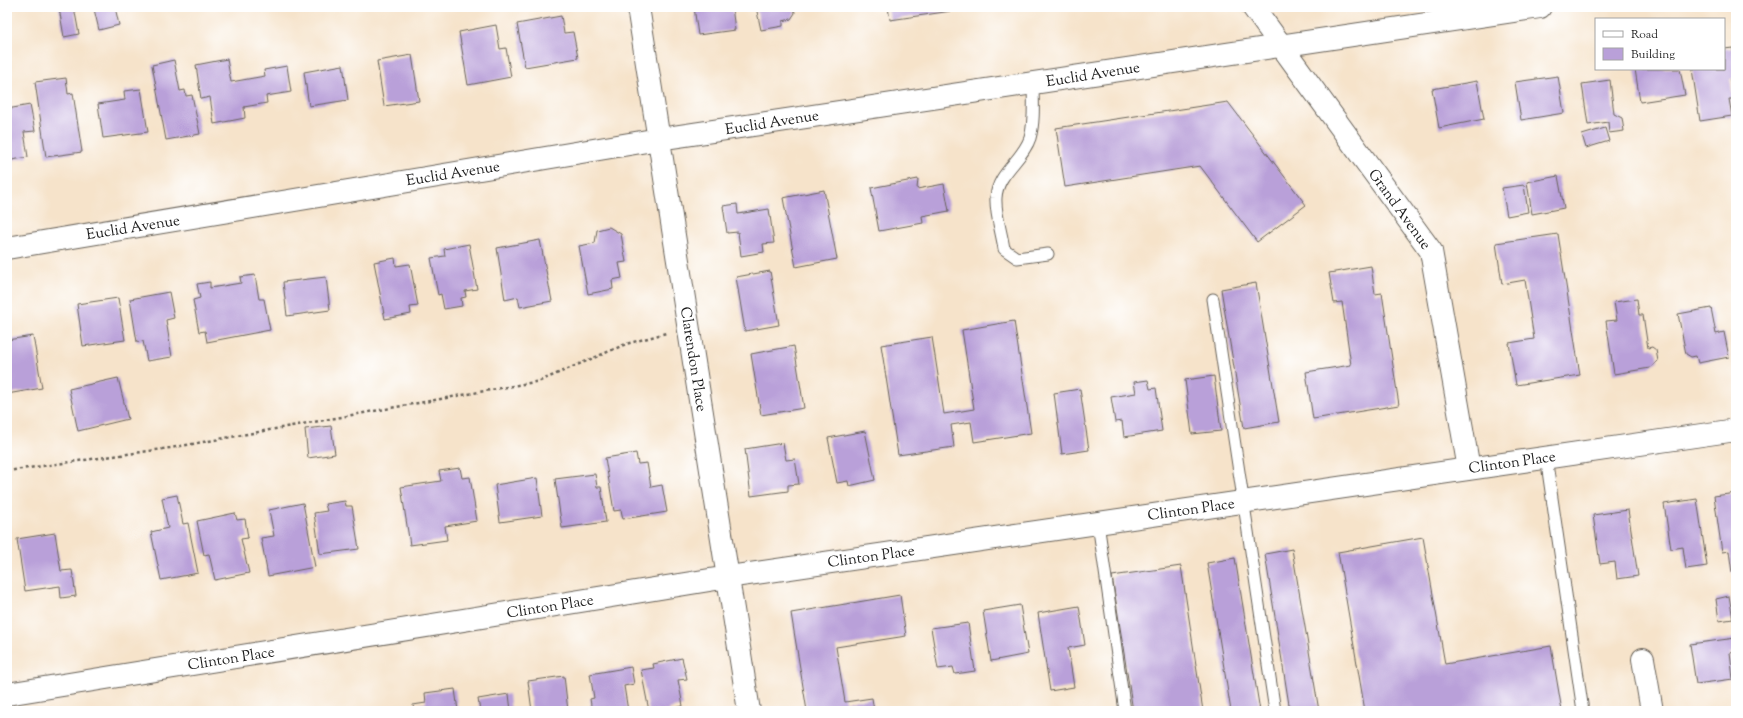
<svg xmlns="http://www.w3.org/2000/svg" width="1743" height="718" font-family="'Sorts Mill Goudy',serif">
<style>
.building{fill:#b9a0d9}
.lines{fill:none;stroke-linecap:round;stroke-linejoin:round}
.service-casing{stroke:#686259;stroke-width:13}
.minor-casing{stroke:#686259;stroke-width:24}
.path{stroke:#686259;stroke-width:2.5;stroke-dasharray:3 3;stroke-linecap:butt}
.service{stroke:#fff;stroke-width:11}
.minor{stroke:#fff;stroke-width:22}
.labels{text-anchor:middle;stroke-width:3;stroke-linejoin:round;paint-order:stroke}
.street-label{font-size:15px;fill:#1c1c1c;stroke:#fff}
</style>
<rect width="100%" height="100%" fill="#fff"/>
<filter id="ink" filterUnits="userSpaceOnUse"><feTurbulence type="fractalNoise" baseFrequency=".025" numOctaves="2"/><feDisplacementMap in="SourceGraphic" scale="8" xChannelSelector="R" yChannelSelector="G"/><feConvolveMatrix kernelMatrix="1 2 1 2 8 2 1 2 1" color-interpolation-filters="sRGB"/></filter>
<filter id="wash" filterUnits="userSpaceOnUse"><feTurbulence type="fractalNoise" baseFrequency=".012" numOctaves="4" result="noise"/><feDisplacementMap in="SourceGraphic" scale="16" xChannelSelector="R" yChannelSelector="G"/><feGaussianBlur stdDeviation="0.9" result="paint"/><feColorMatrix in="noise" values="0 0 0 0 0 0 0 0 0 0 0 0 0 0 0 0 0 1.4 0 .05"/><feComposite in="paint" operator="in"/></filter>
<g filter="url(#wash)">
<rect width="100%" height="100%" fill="#f6e3ca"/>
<g id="blocks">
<path class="building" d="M74,7L79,34L64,37L59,8Z
M101,7H115L119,25L99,30L94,9Z
M694,7H732L735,30L698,35Z
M756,7H794L795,13L791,19L783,21V26L761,30Z
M888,7H971L972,8L890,20Z
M561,16L564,33L573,32L578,58L525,67L517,24Z
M496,25L500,49L506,48L511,77L468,85L459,32Z
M1733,48L1736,78L1730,79L1733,99H1729L1732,116L1700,121L1692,69H1724V49Z
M412,55L419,101L384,106L377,61Z
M227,59L231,82L265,76L264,70L287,66L291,92L266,96L267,103L244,107L245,118L214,124L210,97L201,99L196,65Z
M174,60L180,91L185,90L186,96L192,95L200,134L166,140L152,65Z
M343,65L348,100L309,106L304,72Z
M1635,69H1680L1685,95L1640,102Z
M1558,76L1564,113L1521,120L1515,82Z
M66,78L68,94L73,93L82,152L46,157L35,82Z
M1610,80L1614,114L1622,118L1624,131L1609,133L1608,122L1588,125L1582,84Z
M1477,81L1484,119L1439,128L1432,89Z
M141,89L148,132L103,138L98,104L125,100L124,91Z
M1228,102L1306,205L1257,242L1200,166L1065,187L1056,128Z
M30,105L35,131L24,132L28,157L7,161V109Z
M1605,128L1609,141L1586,148L1582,135Z
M1558,176L1564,208L1532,214L1527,182Z
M918,179L917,189L944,184L949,211L922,216L923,223L879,231L871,188Z
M1524,185L1528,212L1507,216L1502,188Z
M824,190L837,259L796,267L783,198Z
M737,204L738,214L769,209L774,243L763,244L764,252L741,256L738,232L727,233L723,206Z
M609,227L621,234L626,262L619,263L622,278L612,280L613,289L588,294L579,246L595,243L597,230Z
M1558,234L1580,375L1516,385L1509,343L1534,339L1525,280L1502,284L1496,243Z
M540,240L552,301L520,307L518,297L505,300L497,248Z
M469,244L477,289L465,291L466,297L461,298L462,306L444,309L441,294L438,295L431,258L445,256L444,249Z
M395,258L396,266L410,264L418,306L410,307L411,314L385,319L374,262Z
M1371,266L1375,294L1382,293L1399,405L1313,419L1306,372L1351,365L1342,302L1334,303L1329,273Z
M770,271L779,325L745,331L736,277Z
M255,275L259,299H264L270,330L207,342L205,331L199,332L193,300L200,298L197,284L210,282V288L241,283L240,277Z
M326,277L330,310L287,316L283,282Z
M1256,283L1279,422L1244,428L1221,289Z
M169,292L174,318L166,320L172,357L147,361L143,341L137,342L130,299Z
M118,298L125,340L83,346L77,304Z
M1637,299L1639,315H1643L1648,348L1652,347L1656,350L1658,361L1650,368L1614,374L1606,321L1617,320L1614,302Z
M1732,305H1736V323L1735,324Z
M1711,308L1716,334L1724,332L1729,357L1698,363L1696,356L1691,357L1686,354L1678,314Z
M1014,321L1031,433L974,442L971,422L951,425L954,447L898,455L881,345L932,337L944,414L974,409L962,330Z
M33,336L42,388L7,394V340Z
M794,346L804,408L761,415L751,354Z
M1214,376L1221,431L1192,434L1185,380Z
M118,378L128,419L78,431L69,389Z
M1148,380L1150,389L1156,388L1162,431L1124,437L1122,421L1115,422L1111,397L1136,393L1134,382Z
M1080,389L1089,450L1062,454L1054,393Z
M331,426L335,454L308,458L305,429Z
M865,431L875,480L849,486L848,481L837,483L828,438Z
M783,443L786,460L795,459L799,484L788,485V491L751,496L745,449Z
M636,453L638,464L647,463L651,487L662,485L667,512L623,519L621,510L614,511L605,458Z
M460,468L462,478L470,477L477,521L445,526L447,540L410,545L401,487L441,481L439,471Z
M595,474L597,487H601L606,522L562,528L555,479Z
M537,478L542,516L500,522L495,485Z
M1736,493V572L1732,573L1729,551L1722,552L1714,496Z
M177,495L183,524L188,523L198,573L161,580L151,532L168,528L162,498Z
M1697,499L1707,566L1686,569L1683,547L1671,549L1664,504Z
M345,501L346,506H352L359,549L320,554L314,513L327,511L325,504Z
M303,503L315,567L268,576L261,538L274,536L269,510Z
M1628,510L1638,576L1617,579L1615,562L1600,564L1593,515Z
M235,513L237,520L245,519L248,538L241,539L249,573L215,580L209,554L204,555L197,521Z
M55,533L61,571L72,570L76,596L61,598L60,586L25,591L17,539Z
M1423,537L1445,664L1551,646L1562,711H1365L1338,552Z
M1292,549L1319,711H1290L1265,554Z
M1235,558L1260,711H1231L1207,563Z
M1181,566L1203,711H1133L1112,576Z
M900,595L906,636L836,647L845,702L872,698L874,711H807L791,613Z
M1729,596L1733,619L1719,621L1716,599Z
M1020,605L1028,654L991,661L983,611Z
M1079,606L1085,645L1068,648L1074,687L1050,691L1038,613Z
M968,623L975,671L955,674L953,667L938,669L931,628Z
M1736,638V652L1730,653L1733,679L1696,684L1690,644Z
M682,658L687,679L678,680L683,706L669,709L670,711H649L641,670L654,668L653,664Z
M631,667L634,684L624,686L628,711H592L590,699L594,698L590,674Z
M564,676L568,711H532L528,681Z
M455,689L458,711H414L413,705L426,703L425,693Z
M509,694L511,711H480L478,699Z"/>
</g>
</g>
<g filter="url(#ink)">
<use href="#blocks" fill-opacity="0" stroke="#686259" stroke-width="1"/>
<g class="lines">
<g class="service-casing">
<path id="service" d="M1033,83C1033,101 1035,120 1030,138C1023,160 997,173 996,198C995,213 1002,234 1004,249L1017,258L1048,254
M1213,299L1275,711
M1546,457L1583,711
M1098,523L1125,711"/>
</g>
<g class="minor-casing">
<path id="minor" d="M638,7L749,711
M1253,7L1431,251L1469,469
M7,248L659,139L1540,7
M1643,659L1652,711
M7,694L728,577L1736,430"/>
</g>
<path class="path" d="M7,471L170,448L540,381L626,344L666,333"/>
<use href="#service" class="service"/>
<use href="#minor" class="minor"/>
</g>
</g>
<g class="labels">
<g class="street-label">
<text transform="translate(1093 74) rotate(-9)" y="5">Euclid Avenue</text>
<text transform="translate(772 122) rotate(-9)" y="5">Euclid Avenue</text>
<text transform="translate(453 173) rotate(-9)" y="5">Euclid Avenue</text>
<text transform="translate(1400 209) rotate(54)" y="5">Grand Avenue</text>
<text transform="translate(133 227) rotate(-9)" y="5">Euclid Avenue</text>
<text transform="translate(694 359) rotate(81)" y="5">Clarendon Place</text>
<text transform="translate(1512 462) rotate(-8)" y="5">Clinton Place</text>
<text transform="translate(1191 509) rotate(-8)" y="5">Clinton Place</text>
<text transform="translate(871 556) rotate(-8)" y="5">Clinton Place</text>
<text transform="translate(550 606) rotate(-9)" y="5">Clinton Place</text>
<text transform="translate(231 658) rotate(-9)" y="5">Clinton Place</text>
</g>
</g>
<rect width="1743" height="718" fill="none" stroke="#fff" stroke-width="24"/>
<rect x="1595" y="18" width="130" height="52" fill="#ffffff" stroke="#a4a4a4"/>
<rect x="1603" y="31" width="20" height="6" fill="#ffffff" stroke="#a4a4a4"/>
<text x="1631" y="38" font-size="12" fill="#1c1c1c">Road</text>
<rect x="1603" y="48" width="20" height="12" fill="#b9a0d9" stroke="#a4a4a4"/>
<text x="1631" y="58" font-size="12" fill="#1c1c1c">Building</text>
</svg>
